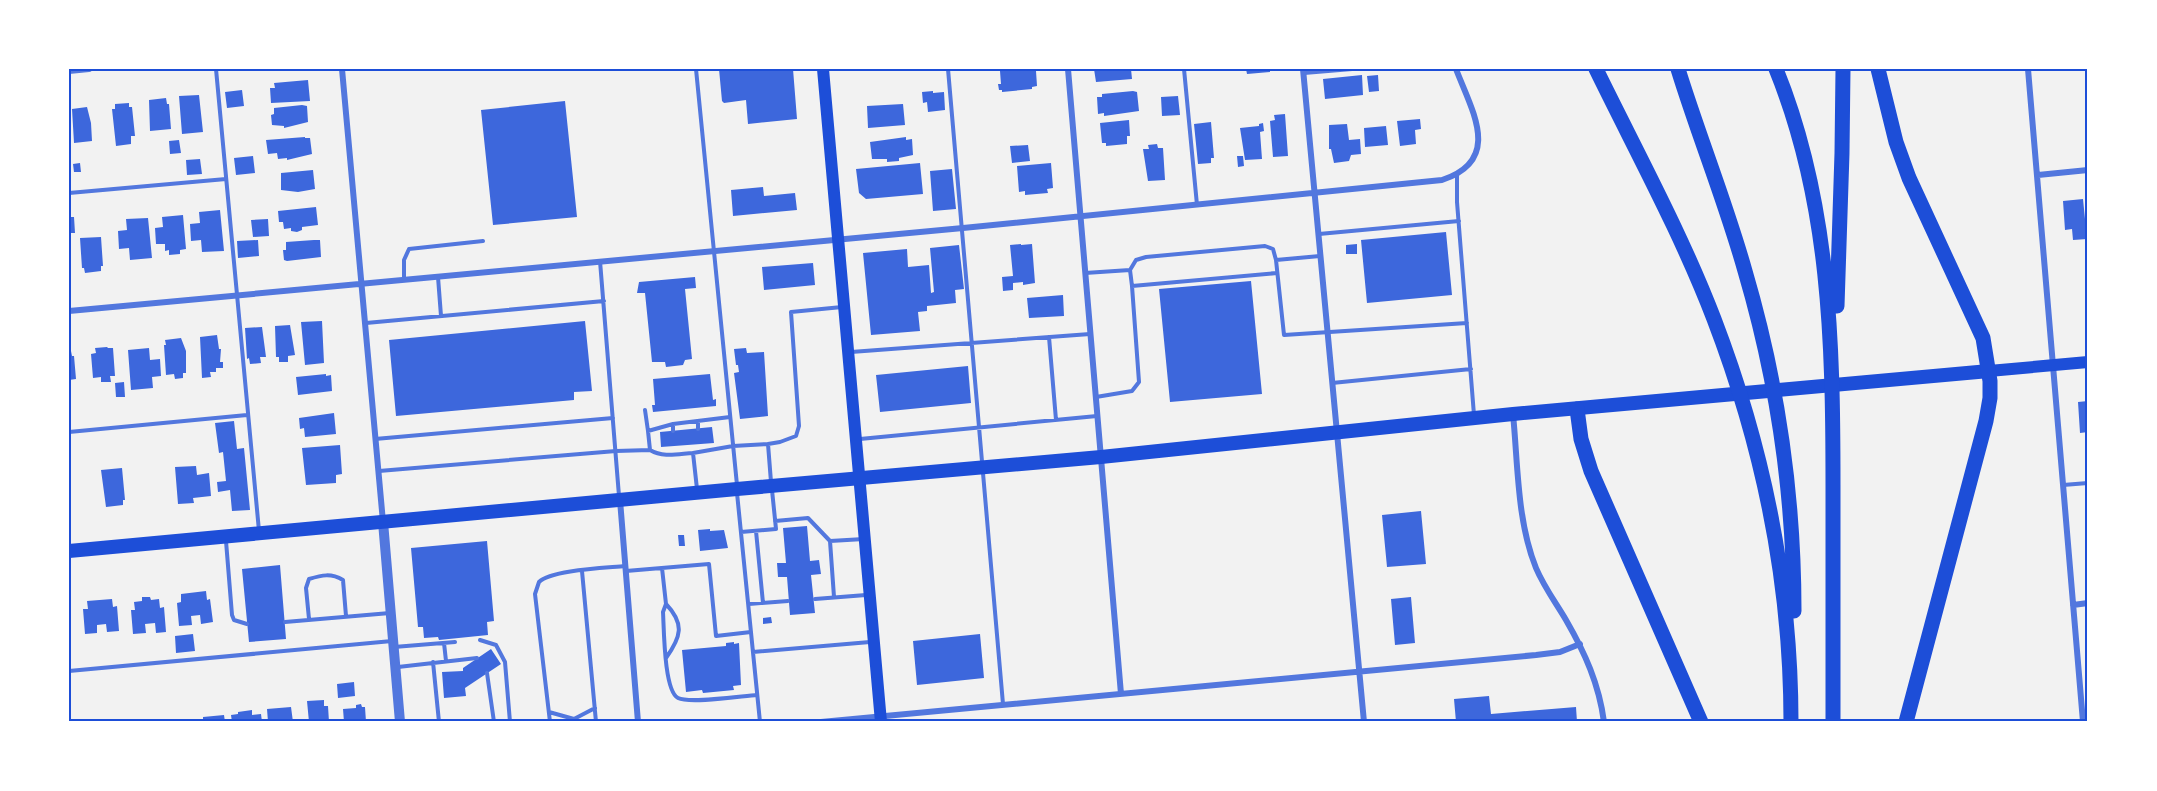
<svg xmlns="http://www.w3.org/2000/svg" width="2157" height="791" font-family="'Fira Sans',sans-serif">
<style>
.building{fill:#3d67dc}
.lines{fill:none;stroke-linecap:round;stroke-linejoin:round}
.service{stroke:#5277de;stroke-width:4}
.minor{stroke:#5277de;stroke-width:6}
.tertiary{stroke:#5277de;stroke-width:10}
.secondary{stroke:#1d4ed8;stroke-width:12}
.primary{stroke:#1d4ed8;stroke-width:14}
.motorway{stroke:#1d4ed8;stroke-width:15}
.neatline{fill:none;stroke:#1d4ed8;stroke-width:2}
</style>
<rect width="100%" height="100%" fill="#f2f2f2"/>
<path class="building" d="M719,69H793L797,119L748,124L746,100L724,103L722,101Z
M1023,69L1036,71L1037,86L1032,87V89L1002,92V90H999L998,84H1001L1000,71Z
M1094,69H1131L1132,79L1096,82Z
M1246,69H1270V72L1247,74Z
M1362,75L1363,95L1325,99L1323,79Z
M1378,75L1379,91L1369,92L1367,76Z
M308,80L310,101L271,103L270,88H275L274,83Z
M242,90L244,106L227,108L225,92Z
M933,91V93L944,92L945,110L928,112L927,102L923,103L922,92Z
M1133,91L1137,92L1139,111L1104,116V113L1098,114L1097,97H1102V94Z
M199,95L203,132L182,134L179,96Z
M1178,96L1180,115L1162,116L1161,97Z
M166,98L167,104H169L171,129L150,131L149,100Z
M565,101L577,217L493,225L481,110Z
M129,103V107H132L135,136H131V144L116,146L112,109H115V104Z
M903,104L905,125L868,128L867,106Z
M302,105L307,106L308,122L284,128V126L272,125L271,115L274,114V108Z
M87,107L91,123L92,141L74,143L72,109Z
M1285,114L1288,156L1273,157L1270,121L1275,120L1274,115Z
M1420,119L1421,129L1415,130L1416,144L1400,146L1397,121Z
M1129,120L1130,136H1127V144L1106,146V143H1102L1100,123Z
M1211,122L1214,158H1211V163L1198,164L1194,124Z
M1263,123L1264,131L1260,132L1262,159L1245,160L1240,128L1259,126V124Z
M1347,124L1349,140L1360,139L1361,154L1351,155L1349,161L1334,163L1331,149H1329V125Z
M1386,126L1388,145L1365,147L1364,128Z
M305,137V138H310L312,154L287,160V158L278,159L277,153L268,154L266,140Z
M906,137V140L912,139L913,155L899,158V161L887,162V159H872L870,142Z
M179,140L181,153L170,154L169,141Z
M1157,144L1158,148H1163L1165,180L1148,181L1143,149H1149L1148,145Z
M1028,145L1030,161L1012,163L1010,146Z
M253,156L255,173L236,175L234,158Z
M1237,156H1243L1244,166L1238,167Z
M200,159L202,174L187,175L186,160Z
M80,163L81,172H74L73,164Z
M920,163L923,194L866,199L859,193L856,169Z
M1051,163L1053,188L1047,189L1048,193L1025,195V191L1019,192L1017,166Z
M952,169L956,209L933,211L930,171Z
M313,170L315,189L298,192L281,190V173Z
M763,187L764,196L795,193L797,210L733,216L731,190Z
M2083,199L2087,239L2073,240L2072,229L2065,230L2063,201Z
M316,207L318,225L302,227V230L297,232L291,231V228L284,229L283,222H279L278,211Z
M220,210L224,251L202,252L201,240L191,241L190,224L200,223L199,212Z
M183,215L186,249L180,250V254L169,255V250L165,251V244H156L155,228L163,227L162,217Z
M69,217H74L75,233H69Z
M148,218L152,258L130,260L129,248L119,249L118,231L127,230L126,219Z
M268,219L269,236L253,237L251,220Z
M1446,232L1452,295L1367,303L1361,240Z
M101,237L103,266H101V271L85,273L84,268H82L80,238Z
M258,240L259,256L238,258L237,241Z
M314,240H320L321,257L287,261L284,260L283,250H286V242Z
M1021,244V245L1032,244L1035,283L1023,285V282L1013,283V290L1003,291L1002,277L1013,276L1010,245Z
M1357,244V254H1346V245Z
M959,245L964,289L955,290L956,303L927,306V311L918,312L920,331L871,335L863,253L907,249L908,267L929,265L931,293L934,292L930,248Z
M813,263L815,285L764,290L762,267Z
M695,277L696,288L685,289L692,359L685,360L683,365L666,367L665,362H652L645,293H637L639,282Z
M1251,281L1262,394L1170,402L1159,289Z
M1063,295L1064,316L1029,318L1027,298Z
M322,321L324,363L305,365L301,322Z
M585,321L592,391L574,392V400L396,416L389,340Z
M290,325L295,355L288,356V362H279V357H276L275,326Z
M262,327L266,357H260L261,363L250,364L249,358L247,359L245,328Z
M217,335L219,349H221L220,362H223V368H216V372H210L211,377L202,378L200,337Z
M181,338L186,351V373H183V378L175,379L174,374L166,375L164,345H166L165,340Z
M107,347L108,348H113L115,376H110L111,382H101V377L93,378L91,354L96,353L95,348Z
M149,348L150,360L160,359L161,376L152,377L153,388L131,390L128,350Z
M746,348L747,353L764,352L768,416L740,419L734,373L739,372L738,365H736L734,349Z
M69,351H71L72,356H74L76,379L69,380Z
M968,366L971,403L880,412L876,375Z
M326,374V376L331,375L332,391L298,395L296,377Z
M710,374L713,400L716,399V406L653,412L652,405H655L653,379Z
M124,382L125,397H116L115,383Z
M2088,401V432L2080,433L2078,402Z
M334,413L336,434L305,437L304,428L300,429L299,418Z
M234,421L237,449L244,448L250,510L232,511L230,490L218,492L217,482L226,481L223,452L219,453L215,423Z
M712,427L714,443L661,447L660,432Z
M340,445L342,474L336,475V483L306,485L302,448Z
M196,466L197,475L209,473L211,496L193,498L194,503L178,504L175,467Z
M122,468L125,500H123V505L106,507L101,470Z
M1421,511L1426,564L1387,567L1382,515Z
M807,526L810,561L819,560L821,574L811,575L815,613L790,615L787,577H778L777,563H786L783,528Z
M710,529V531L724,530L728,548L700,551L698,530Z
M678,535H684L685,546H679Z
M487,541L494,621L487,622L488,635L439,640L438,637L424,638L423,627H418L411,548Z
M280,565L286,639L249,642L242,569Z
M206,591L207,600L210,599L213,622L201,624L200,615L191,616L192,625L179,626L177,603L181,602V594Z
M142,597H150L151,600L159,599L160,608L164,607L166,632L156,633L155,623L145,624L146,633L133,634L131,610H135L134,602L142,601Z
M1411,597L1415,643L1395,645L1391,599Z
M112,599L113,607L117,606L119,631L107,632L106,624L97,625V633L85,634L83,609H88L87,601Z
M771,617L772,623L763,624V618Z
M193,634L195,651L176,653L175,636Z
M980,634L984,678L917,685L913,641Z
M734,642V644L739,643L741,685L733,686L734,690L703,693L702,690L686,692L682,650L726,646V643Z
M491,649L501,664L465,688L466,696L444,698L442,672L463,671V668Z
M354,682L355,696L338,698L337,684Z
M1489,696L1491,714L1576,707L1577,722H1456L1454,699Z
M324,700V706H328L329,722H309L307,701Z
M361,704L362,707H365L366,722H344L343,709L356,708V705Z
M291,707L293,722H268L267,709Z
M252,710V715L261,714L262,722H232L231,715L238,714V712Z
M224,715L225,722H203V717Z
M1121,719V722H1101V720Z"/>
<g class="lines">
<path class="service" d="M216,69L259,531
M696,69L737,485
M948,69L1003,704
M1184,69L1197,205
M1304,73L1352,69
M1457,175V202L1474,415
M69,193L226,179
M1319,234L1459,221
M1276,260L1320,256
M600,261L619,496
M1130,270L1136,260L1146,257L1265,246L1273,249L1276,260L1284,335L1467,323
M1085,273L1130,270L1132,286L1139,382L1132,391L1096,397
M438,277L441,316
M404,279V260L409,249L483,241
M1132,286L1277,273
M366,323L604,301
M1049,337L1056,420
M851,352L1090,334
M1332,383L1471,369
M645,410L648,431
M698,422V429
M673,424V431
M69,432L247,415
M375,439L613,418
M860,439L1097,416
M693,453C678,454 663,458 650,450L648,431L673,424L730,417
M379,471L616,451L650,450
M771,482L768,444L780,442L796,436L799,426L791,312L842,307
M2063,485L2088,483
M697,489L693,453L733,446L768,444
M737,493L760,722
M775,521L808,518L830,541L864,539
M756,531L763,603
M741,532L776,529L772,490
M226,541L232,615L234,620L247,624
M830,541L834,597
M662,568L666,604L663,612C664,629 664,691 678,698C690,704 742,696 757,695
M582,571L596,722
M626,571L709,564L716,636L751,632
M815,599L866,595
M666,604C685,624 681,637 666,658
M749,604L788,601
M309,619L306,588L309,579C322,575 331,573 343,580L346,616
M285,622L390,613
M480,640L496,645L505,662L510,722
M444,643L446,661
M394,647L455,642
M753,652L870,642
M433,662L439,722
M398,667L477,658
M69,671L392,641
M487,673L494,722
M549,712L574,719L595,708
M550,722L535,594L539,582C551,570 605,568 625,566"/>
<path class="minor" d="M342,69L383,522
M1068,69L1121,694
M1303,69L1364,722
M2028,69L2083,722
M69,71L89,69
M2038,175L2088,170
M69,311L963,228L1442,180C1503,160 1472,111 1456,69
M1513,414C1518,465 1517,521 1536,568C1544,587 1556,603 1566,620C1585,653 1599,684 1604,722
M620,500L638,722
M2073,605L2088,603
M821,722L1536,655L1560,652L1580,644"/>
<path class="tertiary" d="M383,522L400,722"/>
<path class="secondary" d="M823,69L881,722
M1989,371L2088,362"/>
<path class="primary" d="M69,551L737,489L1101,457L1513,414L1989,371"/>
<path class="motorway" d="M1596,69C1636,151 1681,233 1714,319C1763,447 1791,584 1791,722
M1678,69C1699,137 1726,203 1745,271C1778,383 1794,496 1794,611
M1776,69C1830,202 1833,343 1833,485C1833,564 1833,643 1833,722
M1878,69L1896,142L1909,178L1983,338L1990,381V398L1986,421L1906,722
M1837,306L1842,153L1843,69
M1577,409L1581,439L1591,471L1701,722"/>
</g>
<rect width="2157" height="791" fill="none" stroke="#ffffff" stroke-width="141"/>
<rect x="70" y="70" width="2016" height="650" class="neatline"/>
</svg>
